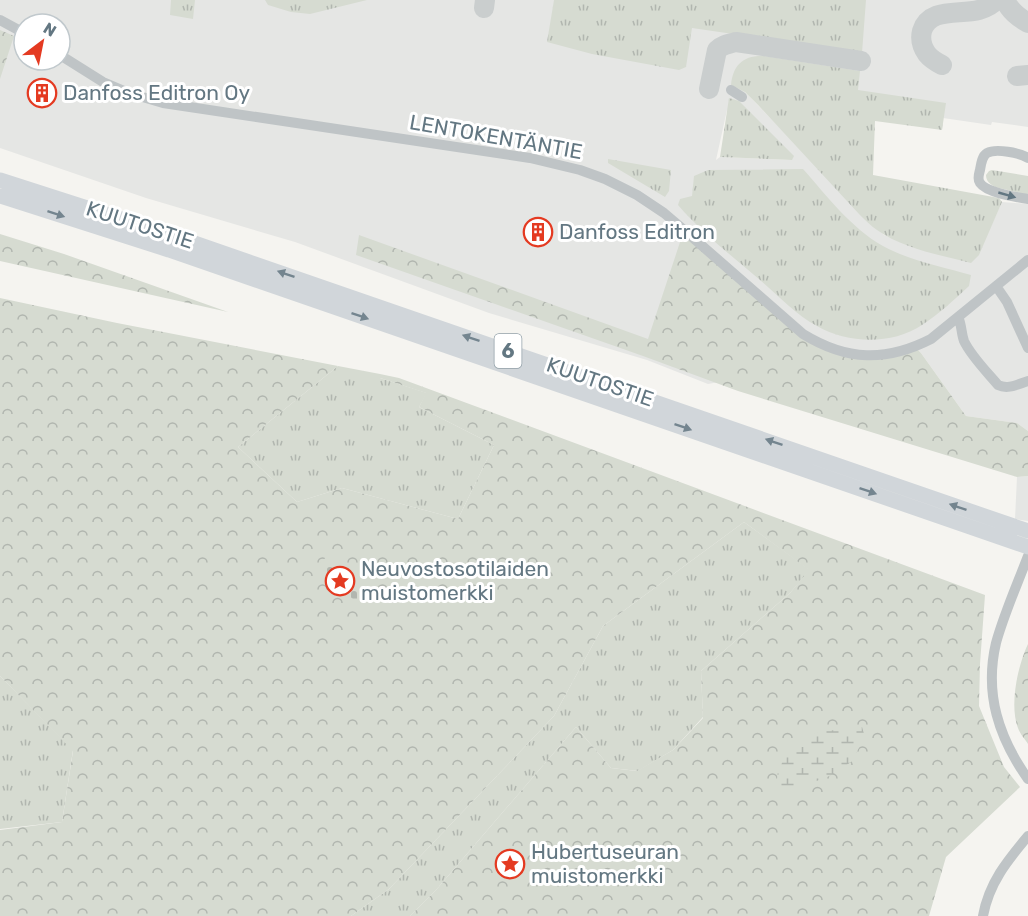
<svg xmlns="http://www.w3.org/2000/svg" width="1028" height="916" font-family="Rubik,sans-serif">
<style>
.built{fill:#e5e6e4;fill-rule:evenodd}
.grass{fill:url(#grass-tufts)}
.forest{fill:url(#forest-crowns)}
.wetland{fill:url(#wetland-marsh)}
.cemetery{fill:url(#cemetery-stones)}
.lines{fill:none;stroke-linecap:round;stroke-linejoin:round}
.taxiway{stroke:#cacece;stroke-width:20}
.minor{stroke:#bfc4c6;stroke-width:10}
.highway{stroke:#d1d6da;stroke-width:15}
.oneway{fill:#637782}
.oneway2{fill:#74858f}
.labels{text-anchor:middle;stroke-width:6;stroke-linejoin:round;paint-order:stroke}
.shield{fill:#fff;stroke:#92a0a8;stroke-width:1.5}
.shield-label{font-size:20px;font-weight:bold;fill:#637782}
.poi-label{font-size:21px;fill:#637782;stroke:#fff;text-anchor:start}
.street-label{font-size:21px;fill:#637782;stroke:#fff}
</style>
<defs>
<pattern id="grass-tufts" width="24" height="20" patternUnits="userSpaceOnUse" patternTransform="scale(1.5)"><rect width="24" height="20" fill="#d6dbd1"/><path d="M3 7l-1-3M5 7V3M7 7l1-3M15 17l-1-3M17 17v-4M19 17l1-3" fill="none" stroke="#b1b6af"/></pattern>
<pattern id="forest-crowns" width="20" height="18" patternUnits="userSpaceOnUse" patternTransform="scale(1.5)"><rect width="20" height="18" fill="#d6dbd1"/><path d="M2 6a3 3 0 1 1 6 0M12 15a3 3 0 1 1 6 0" fill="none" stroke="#b1b6af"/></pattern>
<pattern id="wetland-marsh" width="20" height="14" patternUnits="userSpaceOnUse" patternTransform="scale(1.5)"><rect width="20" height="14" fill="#d6dbd1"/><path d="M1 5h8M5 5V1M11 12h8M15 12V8" fill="none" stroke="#b1b6af"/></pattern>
<pattern id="cemetery-stones" width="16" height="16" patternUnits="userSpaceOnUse" patternTransform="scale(1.5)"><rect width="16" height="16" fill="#d6dbd1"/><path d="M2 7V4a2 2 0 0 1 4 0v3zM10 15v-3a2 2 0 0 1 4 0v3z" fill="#b1b6af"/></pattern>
</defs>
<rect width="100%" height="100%" fill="#f5f4f0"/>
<path class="built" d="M0,0H1028V127L992,122L991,125L943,118L944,116L745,92L884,235L906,244L928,251L991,226L1002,202L1028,204V431L1017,423L966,416L921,353L915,347L708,384L647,360L489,313L295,242L146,198L0,148ZM24,24H60V60H24ZM734,109L792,160L720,157L716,160L727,110Z
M1028,476V521L1015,519L1017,477Z"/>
<path class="grass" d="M171,0H195L193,19L170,15Z
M265,0H367L310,14L291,12L268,5Z
M554,0H866L862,53L692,28L686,67L679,70L592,54L547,42Z
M764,56L860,71L858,90L946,103L942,130L875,121L873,175L999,198L1002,202L979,255L971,263C940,255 904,249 877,230C871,226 865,220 859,214L758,105L745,92L731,85C733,65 743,55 764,56Z
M729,98L739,101L794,156L792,160L720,157Z
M608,159L671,170L669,191L665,197L608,163Z
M803,169C827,196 851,228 883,246C908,260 943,267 971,275L969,286C954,300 939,314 922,325C892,345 848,344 817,326C796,315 778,295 760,280C732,256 702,233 678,205L680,199L692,196L694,176L708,170Z
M992,170L1028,176V195L995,187C990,184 986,181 986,175L989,171Z
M338,366L380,374V378L427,393L419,407L494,445L458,519L342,488L297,502L238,447Z
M744,522L810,570L790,593L701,671L703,717L673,750L638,771L611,768L576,727L436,890L410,916H351L389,889L554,716L603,626Z
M0,676L73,750L62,822L0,829Z"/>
<path class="forest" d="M0,30L14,36L0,79Z
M684,230L803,334L853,354L915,347L921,353L966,416L1017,423L1028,431V476L1017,477L738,391L643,356L356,255L359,235L648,339Z
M0,234L64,254L228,312L0,261Z
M0,298L117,323L338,366L238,447L297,502L342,488L458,519L494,445L419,407L426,393L380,378V374L399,378L985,595L980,664L979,706L1004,767L1020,787L946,857L929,916H410L436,890L576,727L611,768L637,771L673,750L703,718L701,671L790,593L809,570L744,522L603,626L554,716L389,889L351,916H0V830L62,822L73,751L0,676Z
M1028,644V744C1025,739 1020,734 1018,728C1009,705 1018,665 1028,644Z"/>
<path class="wetland" d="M862,727L865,737L851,762L832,775L801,787L788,796L776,791L778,769L789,752L802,737L818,732Z"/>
<path class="cemetery" d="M328,555L369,591L359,604L316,568Z"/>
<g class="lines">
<path class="taxiway" d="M1005,0C1010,11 1018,17 1028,23
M484,8L485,0
M942,65C936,62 931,59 927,54C922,47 920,39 922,31C932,0 977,23 996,0
M1017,76L1028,75
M709,89L717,50C722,45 728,44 736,42L861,61"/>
<path class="minor" d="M0,20L24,33
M60,55L103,82L129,93L163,103L530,158L580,170L605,179L637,195L664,213L684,230L803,334C847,361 886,362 931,339L1028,260
M731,90L742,97
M1028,158C1020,153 996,148 987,153C982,156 981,164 980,170C979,174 977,179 980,183C987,193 1016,197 1028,199
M996,286L1007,302L1028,348
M958,317C962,325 961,333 964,341C971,356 987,372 998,385C1008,390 1018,384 1028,381
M1028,556C1017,585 1004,614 996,643C984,694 999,738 1028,779
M983,916C989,883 1007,861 1028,836"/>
<path class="highway" d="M0,180L174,236L1028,531
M0,196L169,250L1028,547"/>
</g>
<defs><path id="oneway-solid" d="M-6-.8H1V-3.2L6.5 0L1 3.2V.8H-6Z" transform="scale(1.5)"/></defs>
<use class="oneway" href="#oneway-solid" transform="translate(1007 195) rotate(16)"/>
<g class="oneway2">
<use href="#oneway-solid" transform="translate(56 214) rotate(18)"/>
<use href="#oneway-solid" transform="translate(286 274) rotate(-161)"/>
<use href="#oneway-solid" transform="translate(360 316) rotate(19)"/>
<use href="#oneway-solid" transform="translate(471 338) rotate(-161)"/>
<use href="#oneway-solid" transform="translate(683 427) rotate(19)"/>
<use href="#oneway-solid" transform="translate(774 442) rotate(-161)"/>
<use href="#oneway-solid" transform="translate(868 491) rotate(19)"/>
<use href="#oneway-solid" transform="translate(958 507) rotate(-161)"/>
</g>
<defs>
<g id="building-ring" transform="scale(1.5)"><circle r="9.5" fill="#fff" stroke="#e43a21" stroke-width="1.5"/><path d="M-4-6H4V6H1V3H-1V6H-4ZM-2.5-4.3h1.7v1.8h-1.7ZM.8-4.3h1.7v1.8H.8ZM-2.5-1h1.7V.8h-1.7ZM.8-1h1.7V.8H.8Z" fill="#e43a21"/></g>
<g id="sight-ring" transform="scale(1.5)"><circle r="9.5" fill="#fff" stroke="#e43a21" stroke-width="1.5"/><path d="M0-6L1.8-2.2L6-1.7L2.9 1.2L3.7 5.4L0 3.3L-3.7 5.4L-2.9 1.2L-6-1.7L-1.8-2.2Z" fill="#e43a21"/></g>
</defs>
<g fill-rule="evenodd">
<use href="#building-ring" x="42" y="93"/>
<use href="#building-ring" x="538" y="232"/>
<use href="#sight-ring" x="340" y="581"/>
<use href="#sight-ring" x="510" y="864"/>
</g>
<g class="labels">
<rect class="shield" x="494.5" y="334" width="27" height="34" rx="4.5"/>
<g class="shield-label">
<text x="508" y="358">6</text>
</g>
<g class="poi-label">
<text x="63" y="100">Danfoss Editron Oy</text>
<text x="559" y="239">Danfoss Editron</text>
<text x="361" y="576">Neuvostosotilaiden<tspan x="361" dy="24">muistomerkki</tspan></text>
<text x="531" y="859">Hubertuseuran<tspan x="531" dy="24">muistomerkki</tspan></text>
</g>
<g class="street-label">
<text transform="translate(496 137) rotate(10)" y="7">LENTOKENTÄNTIE</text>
<text transform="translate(140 225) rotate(18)" y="7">KUUTOSTIE</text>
<text transform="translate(600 382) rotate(19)" y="7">KUUTOSTIE</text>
</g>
</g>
<g transform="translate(42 42) rotate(32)"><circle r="28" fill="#ffffff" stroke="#c1c9cd" stroke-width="1.5"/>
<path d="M0-4.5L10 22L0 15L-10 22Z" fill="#e43a21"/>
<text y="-9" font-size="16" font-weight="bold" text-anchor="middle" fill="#637782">N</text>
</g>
</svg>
